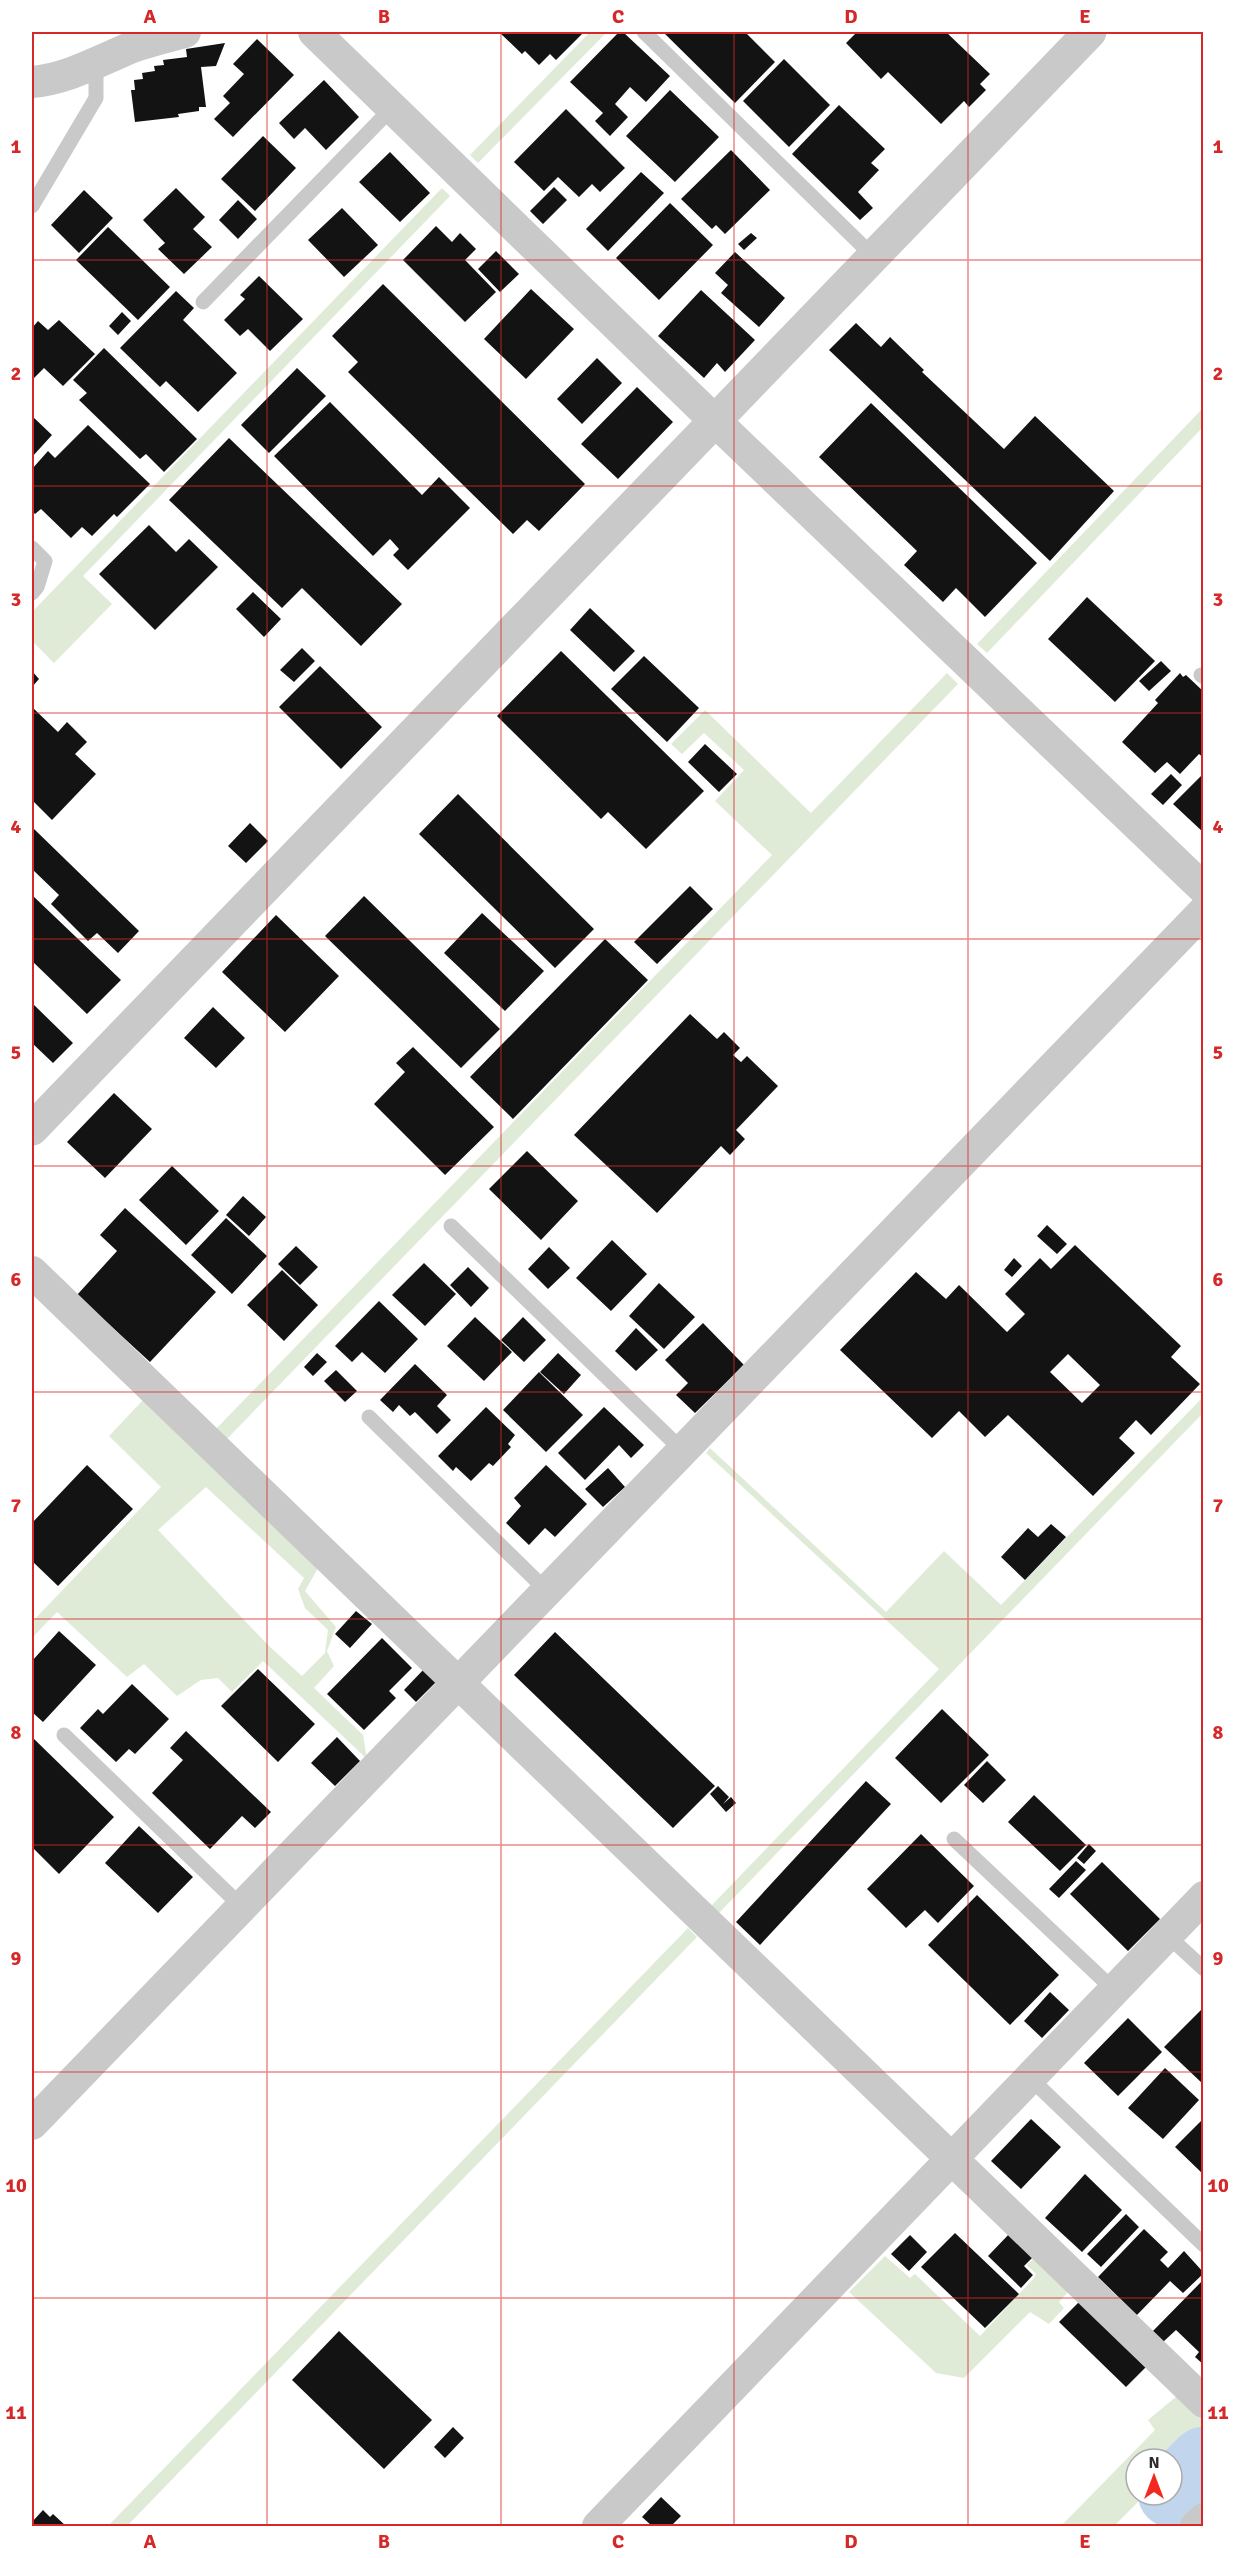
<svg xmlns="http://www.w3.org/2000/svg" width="1235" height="2558" font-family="Signika,sans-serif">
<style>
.green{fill:#dfebd7;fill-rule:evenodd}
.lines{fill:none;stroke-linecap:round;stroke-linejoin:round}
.river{stroke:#c1d6ed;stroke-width:69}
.building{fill:#131313;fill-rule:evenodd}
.service{stroke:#c9c9c9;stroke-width:15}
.minor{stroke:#c9c9c9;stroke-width:32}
.tertiary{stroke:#c9c9c9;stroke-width:33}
.grid{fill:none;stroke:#d62828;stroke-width:1.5;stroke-opacity:0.55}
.neatline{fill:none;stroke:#d62828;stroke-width:2}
.grid-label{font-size:20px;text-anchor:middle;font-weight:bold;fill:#d62828}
</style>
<rect width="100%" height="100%" fill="#fff"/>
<path class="green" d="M590,32H607L478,163L470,155Z
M442,188L450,196L83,576L112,604L54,663L32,641V612Z
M1203,408V427L987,653L977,644Z
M947,673L958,684L224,1442L213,1432L772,855L715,801L744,770L704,733L682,754L671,744L705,710L811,813Z
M1203,1397V1413L718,1914L710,1907L939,1669L706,1453L710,1448L886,1612L944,1551L1001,1605Z
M144,1399L318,1568L305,1591L336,1627L327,1651L334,1666L314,1688L363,1735L367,1759L263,1661L232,1692L218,1678L201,1680L177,1696L144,1664L127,1677L57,1612L32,1638V1622L161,1487L109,1436ZM206,1487L304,1578L298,1589L305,1608L328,1630L325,1653L302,1676L269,1646L158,1530Z
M688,1928L697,1937L127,2526H108Z
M885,2256L910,2278L915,2274L980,2336L1034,2278L1036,2274L1027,2265L1036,2256L1070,2290L1059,2302L1064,2308L1049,2324L1030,2312L964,2378L936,2373L849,2292Z
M1177,2396L1203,2415V2434L1172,2467V2459H1136V2495H1145L1114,2526H1061L1155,2430L1148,2420Z
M1203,2474V2496L1175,2526H1153Z"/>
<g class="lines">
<path class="river" d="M1172,2493L1204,2461"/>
</g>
<path class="building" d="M499,32H584L556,60L550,54L539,65L525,51L522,54Z
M619,32H623L670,76L646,102L630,87L615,104L628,117L610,136L595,121L603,113L570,82Z
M663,32H745L775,62L735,103Z
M857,32H946L990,74L980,84L986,90L969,107L964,101L941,124L888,72L881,79L846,43Z
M257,39L294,75L233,137L214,119L230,103L223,96L244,74L233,64Z
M225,43L216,66L201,67L206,107H199V111L178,114L179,117L135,122L131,90H135L134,80L143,79L142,73L155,71L154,66L164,65L163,60L187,57L186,49Z
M784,59L830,105L789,147L743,101Z
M324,80L359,117L326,150L305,128L294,139L279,123Z
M670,90L719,137L675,182L626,136Z
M839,105L885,149L871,163L879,170L858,192L873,208L860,220L792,154Z
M566,109L625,168L600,192L592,184L579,197L558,177L544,191L514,162Z
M263,136L296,168L255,211L221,179Z
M731,150L770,190L725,234L716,225L712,229L681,199Z
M390,152L430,193L400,222L359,182Z
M641,172L664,193L608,251L586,229Z
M554,187L567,200L543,224L530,211Z
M176,188L205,217L193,229L212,247L184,274L158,249L165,243L143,220Z
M84,190L113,218L79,253L51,225Z
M238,200L257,219L238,239L219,220Z
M670,203L713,245L659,300L616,258Z
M342,208L378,245L344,277L308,240Z
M436,226L452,242L460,233L476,249L465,260L496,292L465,322L403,260Z
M108,227L170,287L138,320L76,260Z
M751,233L757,238L744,250L738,244Z
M496,251L519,274L500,292L478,269Z
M735,252L785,298L759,327L721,293L728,285L715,273Z
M259,276L303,319L270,351L248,329L240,336L224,320L245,299L240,295Z
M383,284L585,484L539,531L527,520L513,534L348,372L358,362L332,336Z
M531,289L574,329L526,379L484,339Z
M701,290L755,340L725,372L717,363L704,378L658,336Z
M176,291L194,308L183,320L237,373L198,412L166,381L160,387L120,348Z
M122,312L131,321L118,335L109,326Z
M59,320L95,354L63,386L44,368L34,378L32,376V328L38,321L48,330Z
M856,323L881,347L890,337L924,370L922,372L1004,449L1035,416L1114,491L1050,561L829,350Z
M104,348L197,439L164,472L146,454L140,459L79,400L87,393L73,380Z
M597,358L622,383L582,424L557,399Z
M297,368L326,396L269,453L241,425Z
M637,387L673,422L618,479L581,444Z
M330,402L422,495L439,477L470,508L408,570L393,555L399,549L390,539L373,556L274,456Z
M871,403L1037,563L985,617L956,588L943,602L904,565L917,551L819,457Z
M32,416L52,435L32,457Z
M88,425L150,484L117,517L114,514L92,536L82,527L71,538L41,509L35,514L32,511V469L48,451L55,458Z
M229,438L402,604L361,646L302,588L282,608L169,500Z
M149,525L176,552L189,539L218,567L155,630L99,574Z
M253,592L281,619L264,637L236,609Z
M1087,597L1155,661L1115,702L1048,639Z
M590,608L635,651L614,672L570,630Z
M302,648L315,661L294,682L280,670Z
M561,651L704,791L646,849L608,812L601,819L497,716Z
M644,656L699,708L667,742L611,689Z
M1161,661L1171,671L1149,691L1139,681Z
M320,666L382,727L341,769L279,707Z
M32,671L39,679L32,687Z
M1180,673L1183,677L1186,675L1204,692V758L1199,754L1180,774L1167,762L1155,773L1122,742L1158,703L1155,700Z
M32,707L58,732L67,722L87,742L75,754L96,774L52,820L32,800Z
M705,744L737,774L719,792L688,762Z
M1204,773V833L1173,804Z
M1171,774L1182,785L1163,805L1151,794Z
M458,794L594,929L555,968L419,834Z
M250,823L268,841L246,863L228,846Z
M33,828L139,931L118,953L97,933L88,941L51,904L59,895L32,869Z
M690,886L713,909L657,964L634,942Z
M32,895L121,980L87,1014L32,961Z
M364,896L500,1029L461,1068L325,936Z
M482,913L544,971L505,1011L444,953Z
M276,915L339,976L285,1032L222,972Z
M605,939L648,980L513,1119L470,1077Z
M32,1003L73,1043L53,1063L32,1043Z
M213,1007L245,1038L216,1068L184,1038Z
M690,1014L717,1039L724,1032L740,1048L733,1055L741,1062L747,1056L778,1086L736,1130L745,1139L730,1155L721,1146L657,1213L574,1135Z
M413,1047L494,1127L445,1175L374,1104L405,1072L396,1063Z
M114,1093L152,1129L105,1178L67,1142Z
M527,1151L578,1201L541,1240L489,1189Z
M172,1166L219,1211L186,1245L139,1200Z
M243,1196L266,1217L249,1236L226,1215Z
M125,1208L216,1292L150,1362L77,1295L117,1251L100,1235Z
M226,1218L267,1256L232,1294L191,1255Z
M1047,1225L1067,1244L1057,1254L1037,1236Z
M612,1240L647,1274L611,1311L576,1278Z
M1075,1245L1181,1346L1171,1357L1200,1384L1151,1435L1136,1420L1119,1438L1135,1453L1093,1496L1008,1415L985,1437L959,1411L932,1438L840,1350L916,1272L946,1299L959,1285L1007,1332L1025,1314L1005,1294L1040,1258L1051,1269ZM1068,1354L1100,1385L1082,1403L1050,1372Z
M296,1246L318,1267L300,1285L278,1264Z
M549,1247L570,1268L548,1289L528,1269Z
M1014,1258L1022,1266L1012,1277L1004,1270Z
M424,1263L456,1294L425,1326L392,1295Z
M468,1267L489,1288L471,1307L450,1285Z
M282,1270L318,1305L284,1341L247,1305Z
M659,1283L695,1317L664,1349L629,1316Z
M379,1301L418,1339L385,1373L362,1352L352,1362L335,1346Z
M475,1317L512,1352L484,1381L447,1346Z
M523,1317L546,1340L524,1362L501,1340Z
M703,1323L744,1365L695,1413L676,1395L688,1383L665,1360Z
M636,1328L658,1350L636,1371L615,1351Z
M317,1353L327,1362L313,1376L304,1367Z
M558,1353L581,1375L564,1394L540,1372Z
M415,1364L447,1395L437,1406L451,1420L437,1434L415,1412L410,1416L399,1405L393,1412L380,1400Z
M336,1370L357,1391L345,1402L324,1381Z
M539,1372L583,1415L546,1452L503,1410Z
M486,1407L515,1435L508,1444L511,1447L493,1466L489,1463L471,1481L456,1467L453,1471L438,1456Z
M604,1407L644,1445L631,1458L619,1445L585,1480L558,1453Z
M87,1465L133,1509L58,1586L32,1561V1523Z
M546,1465L587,1504L555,1537L545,1528L529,1545L506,1523L521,1506L514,1498Z
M608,1468L625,1487L603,1507L585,1489Z
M1051,1524L1066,1537L1025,1580L1001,1557L1028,1528L1038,1537Z
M356,1611L372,1624L350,1648L335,1634Z
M59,1631L96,1665L43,1722L32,1712V1661Z
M555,1632L715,1786L673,1828L514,1675Z
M382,1638L412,1668L389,1691L396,1698L364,1730L327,1694Z
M258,1669L315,1724L278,1762L221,1706Z
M424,1669L437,1681L416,1702L404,1690Z
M132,1684L169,1719L135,1754L129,1749L116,1762L80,1728L98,1709L103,1714Z
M942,1709L989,1755L941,1803L895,1758Z
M186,1731L271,1812L255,1828L242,1816L210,1849L152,1793L183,1760L170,1748Z
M32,1737L114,1817L59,1874L32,1847Z
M337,1737L360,1761L335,1786L311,1763Z
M987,1761L1006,1780L983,1803L964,1785Z
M866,1781L891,1804L760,1945L736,1922Z
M718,1786L729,1797L723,1804L731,1797L736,1803L726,1812L710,1794Z
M1034,1795L1086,1845L1060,1871L1008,1822Z
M139,1826L193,1877L158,1913L105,1863Z
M921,1834L974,1886L938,1923L925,1910L906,1928L867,1889Z
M1089,1844L1096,1851L1084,1864L1077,1858Z
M1076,1861L1086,1870L1059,1898L1049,1889Z
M1102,1862L1160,1919L1128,1951L1070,1894Z
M977,1895L1059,1975L1010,2025L928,1945Z
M1050,1992L1069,2010L1042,2038L1024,2021Z
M1204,2007V2085L1164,2047Z
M1128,2018L1162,2052L1118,2096L1084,2063Z
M1165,2068L1199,2100L1163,2139L1128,2108Z
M1204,2118V2175L1175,2147Z
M1031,2119L1061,2147L1021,2189L991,2161Z
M1085,2174L1122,2210L1082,2252L1045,2218Z
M1126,2214L1139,2227L1101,2267L1087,2254Z
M1144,2229L1168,2252L1160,2260L1168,2268L1184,2251L1204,2273L1183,2293L1170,2281L1137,2315L1098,2277Z
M1011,2232L1035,2255L1024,2266L1033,2275L1021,2288L988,2256Z
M955,2233L1019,2294L985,2328L921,2267Z
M910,2235L927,2252L909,2271L891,2254Z
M1204,2279V2365L1195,2357L1199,2352L1176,2330L1163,2342L1152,2332Z
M1082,2299L1149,2364L1126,2387L1059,2322Z
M339,2331L432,2420L384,2469L292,2380Z
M453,2427L464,2438L445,2458L434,2447Z
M661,2497L681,2516L671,2526H652L642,2517Z
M43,2510L50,2517L53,2514L66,2526H32V2522Z"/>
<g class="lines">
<path class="service" d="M644,32L873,256
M32,206L96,98V65
M203,302L393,107
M32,548L45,561L37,587L32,593
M1201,675L1204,677
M451,1226L683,1451
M369,1417L546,1590
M64,1735L242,1907
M954,1839L1114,1990
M1167,1935L1204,1969
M1030,2078L1204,2245"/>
<path class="minor" d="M314,32L715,421L1204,889
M32,82C65,79 93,64 123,51C142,42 165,38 185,32
M32,1272L1204,2402
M32,2124L1204,911
M598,2526L1204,1897
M1196,2526L1204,2519"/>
<path class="tertiary" d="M32,1129L1090,32"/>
</g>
<path class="grid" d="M267,32V2526M501,32V2526M734,32V2526M968,32V2526M32,260H1204M32,486H1204M32,713H1204M32,939H1204M32,1166H1204M32,1392H1204M32,1619H1204M32,1845H1204M32,2072H1204M32,2298H1204"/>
<rect width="1235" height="2558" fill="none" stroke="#ffffff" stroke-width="66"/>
<g transform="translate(1154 2477)"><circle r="28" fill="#ffffff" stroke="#ababab" stroke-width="1.5"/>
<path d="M0-4.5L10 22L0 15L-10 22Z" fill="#f2291e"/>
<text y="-9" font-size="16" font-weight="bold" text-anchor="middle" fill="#2c2c2c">N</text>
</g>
<rect x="33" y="33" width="1169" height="2492" class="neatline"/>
<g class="grid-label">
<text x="150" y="23">A</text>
<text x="384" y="23">B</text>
<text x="618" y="23">C</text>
<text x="851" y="23">D</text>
<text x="1085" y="23">E</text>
<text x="16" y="153">1</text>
<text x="1218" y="153">1</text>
<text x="16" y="380">2</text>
<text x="1218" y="380">2</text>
<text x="16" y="606">3</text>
<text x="1218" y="606">3</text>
<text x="16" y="833">4</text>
<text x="1218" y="833">4</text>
<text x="16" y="1059">5</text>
<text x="1218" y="1059">5</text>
<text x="16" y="1286">6</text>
<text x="1218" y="1286">6</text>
<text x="16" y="1512">7</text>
<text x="1218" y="1512">7</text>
<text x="16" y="1739">8</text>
<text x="1218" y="1739">8</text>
<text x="16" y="1965">9</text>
<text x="1218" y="1965">9</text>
<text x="16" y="2192">10</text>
<text x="1218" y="2192">10</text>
<text x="16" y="2419">11</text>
<text x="1218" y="2419">11</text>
<text x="150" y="2548">A</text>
<text x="384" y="2548">B</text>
<text x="618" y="2548">C</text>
<text x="851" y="2548">D</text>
<text x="1085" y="2548">E</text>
</g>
</svg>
